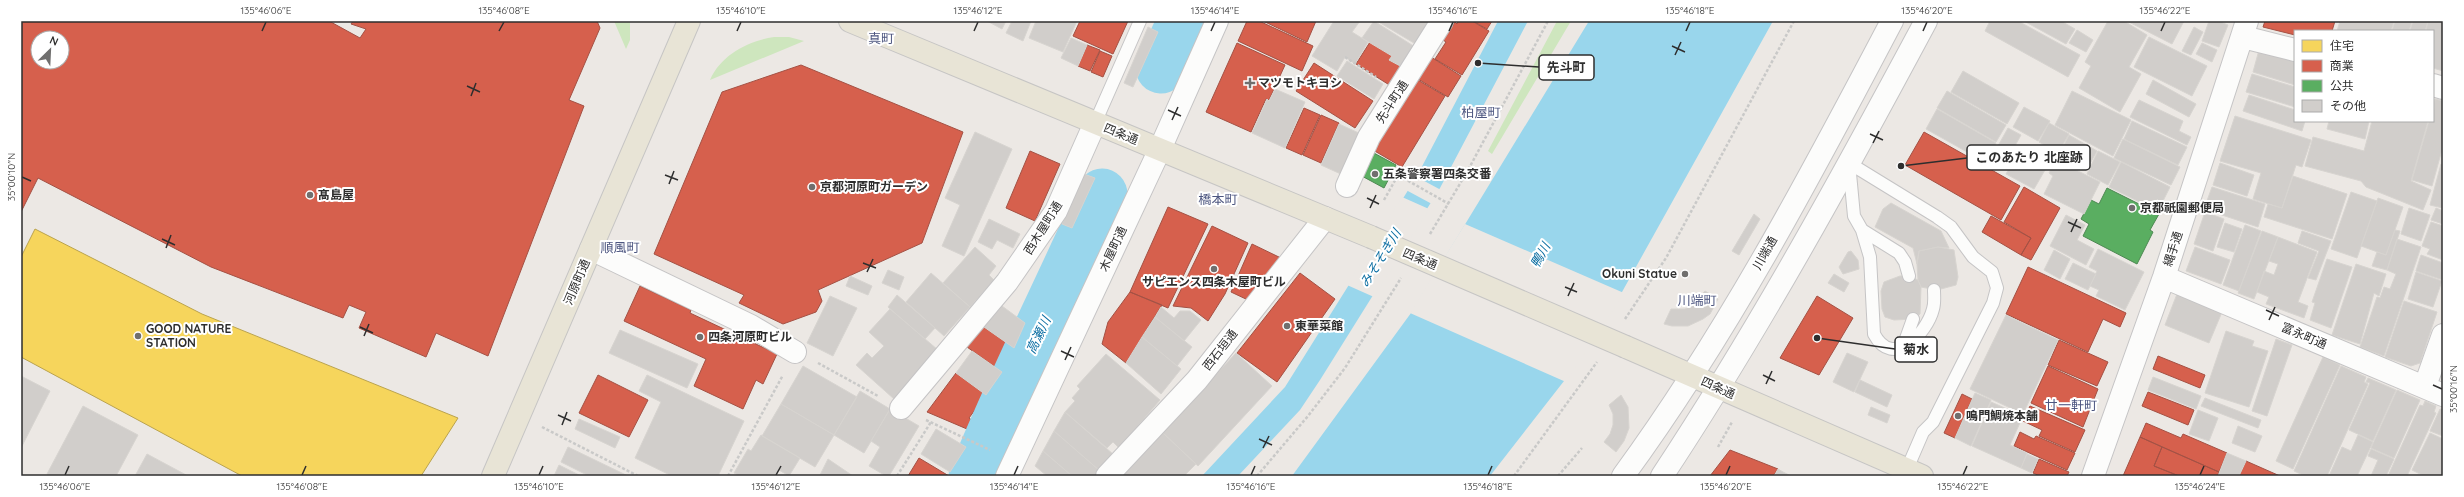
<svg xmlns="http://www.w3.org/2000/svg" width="2464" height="497" font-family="Quicksand,'Noto Sans JP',sans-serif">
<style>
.green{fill:#cee6be}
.water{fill:#99d6ec}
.pier{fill:#ece8e4}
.homes{fill:#f6d55c;stroke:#baa34e}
.shops{fill:#d6604d;stroke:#a45144;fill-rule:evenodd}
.public{fill:#5aae61;stroke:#4d8852}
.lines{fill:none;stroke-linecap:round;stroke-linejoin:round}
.river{stroke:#99d6ec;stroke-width:51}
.building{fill:#d1cecb;stroke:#d7d4d0}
.lane-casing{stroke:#c5c4c5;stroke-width:14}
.street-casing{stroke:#c5c4c5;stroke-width:24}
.secondary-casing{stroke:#c5c4c5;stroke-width:24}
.primary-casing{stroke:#c6c5c4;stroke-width:24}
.path{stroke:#c9c9c8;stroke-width:2.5;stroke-dasharray:3 2;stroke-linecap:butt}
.lane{stroke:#fcfcfb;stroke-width:12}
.street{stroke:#fcfcfb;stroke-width:22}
.secondary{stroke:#fcfcfb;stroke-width:22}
.primary{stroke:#e8e4d6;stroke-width:22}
.primary-bridge-casing{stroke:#c6c5c4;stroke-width:24;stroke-linecap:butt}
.primary-bridge{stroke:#e8e4d6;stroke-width:22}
.ticks{fill:none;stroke:#2e2e2e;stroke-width:1.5}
.poi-dot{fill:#706f6e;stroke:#fff;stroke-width:1.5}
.labels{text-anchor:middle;stroke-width:4;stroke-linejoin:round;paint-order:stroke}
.poi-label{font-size:12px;font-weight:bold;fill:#2e2e2e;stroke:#fff;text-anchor:start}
.street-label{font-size:12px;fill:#2e2e2e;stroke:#fff}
.neighbourhood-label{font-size:13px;fill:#4d5680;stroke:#fff}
.water-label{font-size:13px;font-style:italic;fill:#0d6fa3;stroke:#fff}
.leader{fill:none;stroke:#2e2e2e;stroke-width:1.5}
.callout-dot{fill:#2e2e2e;stroke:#fff;stroke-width:1.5}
.callout{fill:#fff;stroke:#2e2e2e;stroke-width:1.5}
.callout-label{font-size:13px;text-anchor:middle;font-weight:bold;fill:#2e2e2e}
.neatline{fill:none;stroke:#2e2e2e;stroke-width:1.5}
.ticks-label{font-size:10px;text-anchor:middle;fill:#2e2e2e}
</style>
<rect width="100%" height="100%" fill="#ece8e4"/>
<path class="green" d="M614,21H630V40L626,49Z
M1557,21H1571L1492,154L1488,151Z
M774,37H789L804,41L710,80C721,55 748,41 774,37Z"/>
<path class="water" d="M1498,21H1528L1440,188L1320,380L1300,410L1238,476H1202L1285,387L1417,176Z
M1589,21H1773L1622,292L1564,381L1490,476H1292L1411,313Z"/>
<path class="pier" d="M1415,176L1441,190L1432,204L1406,190Z
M1402,197L1429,209L1374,297L1347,285Z
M1465,224L1624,293L1566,382L1410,313Z"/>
<path class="homes" d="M35,229L202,314L458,418L421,476H242L21,357V257Z"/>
<path class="shops" d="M21,21H329L360,38L366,29L351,24L353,21H597L600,28L569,100L584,106L488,356L436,333L426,357L359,328L366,312L349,305L343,318L211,267L38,178L21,212ZM38,38H62V62H38Z
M1080,21H1128L1113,54L1073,36Z
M1247,21H1259L1313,46L1302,71L1238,41Z
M1263,21H1316L1307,42Z
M1458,21H1472L1489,31L1462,75L1435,59L1446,42L1443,40L1455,22L1457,24Z
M1473,21H1492L1487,29Z
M2265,21H2335L2332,31H2295V35L2263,27Z
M1370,42L1392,56L1389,60L1402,67L1391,86L1356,64Z
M1237,43L1285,65L1269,100L1266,99L1251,132L1206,112Z
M1087,45L1100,50L1090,71L1078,66Z
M1100,51L1112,56L1103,77L1091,72Z
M1431,57L1461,76L1448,97L1418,79Z
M1314,63L1373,101L1355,128L1296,91Z
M801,65L963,132L922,243L818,290L822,301L816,312L783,324L739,303L744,295L654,254L722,92Z
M1416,79L1445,96L1402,167L1373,150Z
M1304,108L1320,115L1302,155L1286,148Z
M1321,115L1339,123L1321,163L1303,155Z
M1924,132L2020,186L2001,220L1905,165Z
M1030,151L1060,164L1035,221L1006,208Z
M2024,187L2060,208L2031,260L2021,255L2031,238L2004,222Z
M1168,207L1208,224L1168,308L1130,292Z
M1991,216L2031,238L2021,255L1982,232Z
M1212,226L1248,243L1225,294L1208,321L1191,308L1173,306Z
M1252,244L1283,259L1248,300L1231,292Z
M2028,267L2126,313L2120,327L2103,319L2088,352L2006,314Z
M1300,273L1335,299L1277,382L1237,353Z
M640,286L691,310L690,313L777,354L763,384L756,380L743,409L694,386L706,359L624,321Z
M1130,292L1162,305L1126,363L1102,344L1108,322Z
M1817,296L1853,318L1819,375L1780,358Z
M984,327L1014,348L1002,372L967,347Z
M2059,340L2108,362L2097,386L2048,365Z
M2158,356L2205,375L2200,388L2153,369Z
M2048,366L2098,389L2083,427L2031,403Z
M956,373L986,395L969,418L974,422L967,429L927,412Z
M598,375L648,400L629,437L579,413Z
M2148,392L2194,410L2188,425L2142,406Z
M1962,394L1972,399L1955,438L1944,433Z
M2030,406L2085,430L2075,452L2039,436L2042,430L2023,421Z
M2146,423L2181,438L2183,434L2227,453L2219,472L2140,437Z
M2020,432L2034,439L2036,436L2075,453L2067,470L2014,446Z
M2140,437L2162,447L2154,466L2179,476H2123Z
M2162,447L2219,472L2218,476H2179L2154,466Z
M1730,450L1778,469L1773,476H1710Z
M919,458L949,476H908Z
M2039,459L2069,472L2067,476H2040L2033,473Z
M2246,461L2280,476H2239Z"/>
<path class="public" d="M1372,152L1396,165L1384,188L1360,175Z
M2107,188L2159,214L2150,230L2153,232L2137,264L2083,236L2089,224L2081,219L2091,200L2099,204Z"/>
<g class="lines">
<path class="river" d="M1161,68L1183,21
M974,476C1013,380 1060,288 1102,194"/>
</g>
<path class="building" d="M987,21H1006L1002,29Z
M1012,21H1031L1023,41L1006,33Z
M1036,21H1077L1063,52L1029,38Z
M1334,21H1360L1352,32L1368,42L1355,64L1345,57L1337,71L1312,56Z
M1374,21L1415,47L1402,67L1389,60L1392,56L1362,38Z
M1377,21H1435L1419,46Z
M1990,21H2018L2080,55L2068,77L1985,31Z
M2024,21H2061L2075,29L2066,44Z
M2108,21H2124L2147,35L2129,67L2141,74L2120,112L2079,88L2091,66L2085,62Z
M2127,21H2184L2172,44Z
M2209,21H2218L2228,25L2219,47L2202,41Z
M2340,21H2394L2391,31H2337Z
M2395,21H2412L2409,31H2392Z
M2413,21H2428L2425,31H2410Z
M2428,21H2443V71L2433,68V31H2426Z
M1148,27L1158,32L1133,87L1124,83Z
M2194,27L2203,32L2191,55L2182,51Z
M2077,30L2093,40L2086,52L2069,43Z
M2149,37L2207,66L2192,96L2134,67Z
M1071,38L1087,45L1078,66L1061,58Z
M2202,43L2217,50L2212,62L2196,54Z
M2259,50L2295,61V85L2253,72Z
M1347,61L1383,84L1374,99L1337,76Z
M1963,71L2019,103L2007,124L1951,92Z
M2252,74L2295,87V107L2246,92Z
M2153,80L2196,104L2189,117L2146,94Z
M1275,89L1305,102L1285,148L1252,133L1267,99L1269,101Z
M1947,91L2006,125L1996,142L1937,108Z
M2072,91L2131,120L2113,156L2055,125Z
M2249,95L2295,110V121H2305L2302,131L2243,111Z
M2435,99L2443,101V146L2432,186L2412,180L2429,121H2433Z
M2139,100L2183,121L2179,131L2191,137L2187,145L2130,117Z
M2024,107L2050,121L2038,141L2013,127Z
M1937,109L1996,143L1985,162L1926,129Z
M2235,116L2311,140L2302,167L2296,165L2282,208L2253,199L2261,173L2220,161Z
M2132,121L2187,147L2178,165L2124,139Z
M2329,121H2369L2365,139L2327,129Z
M2372,121H2428L2411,181L2431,190L2423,210L2366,187L2361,181L2305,166L2313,137L2364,151Z
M2049,123L2069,134L2058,153L2039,142Z
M1339,124L1361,134L1343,175L1321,165Z
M2008,128L2021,135L2002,169L1989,162Z
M975,132L1012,149L964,256L942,246L960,205L945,198Z
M2069,135L2097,151L2087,169L2060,153Z
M2123,139L2180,167L2171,185L2114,158Z
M2098,151L2120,162L2108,185L2087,174Z
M2017,155L2045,170L2034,189L2006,174Z
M2056,160L2100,182L2084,214L2044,194L2053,176L2049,173Z
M2121,162L2170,187L2158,211L2109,187Z
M2220,163L2254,175L2247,196L2213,185Z
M2441,164L2443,165V208L2430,205Z
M1084,174L1095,178L1072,228L1062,224Z
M2293,176L2347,194L2332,239L2264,217L2268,204L2282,208Z
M2212,187L2265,204L2258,227L2204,209Z
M2351,192L2377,201L2357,258L2331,249Z
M2378,198L2403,207L2386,255L2361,246Z
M1891,203L1941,231L1949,248L1938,247L1919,251L1917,264L1913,248L1875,227L1883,209Z
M2409,208L2430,215L2421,241L2401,234Z
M2436,208L2443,211V224L2431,220Z
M2205,212L2224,219L2213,251L2194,244Z
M1754,214L1760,219L1739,255L1732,251Z
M2066,215L2085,225L2077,240L2094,249L2086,265L2050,246Z
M989,219L1020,234L1013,248L997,240L992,249L978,242Z
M2431,222L2443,226V260L2427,254L2430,249L2422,246Z
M2225,223L2242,229L2234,252L2217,247Z
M2245,225L2261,231L2239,291L2223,285Z
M2395,230L2400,231L2387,270L2372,266L2377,252L2386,255Z
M2262,231L2278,237L2254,299L2238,293Z
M2302,231L2331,241L2316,280L2308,278L2319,251L2298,243Z
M2278,237L2317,252L2298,302L2308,306L2304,318L2266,304L2269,297L2257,292L2264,271L2274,275L2278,264L2269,261Z
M2397,239L2421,247L2384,356L2360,347L2377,297L2380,298L2384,287L2390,289L2396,274L2387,270Z
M975,247L996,266L989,275L994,280L970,307L943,283Z
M1938,247L1954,250L1958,277L1956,285L1937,290L1921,287L1918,280L1917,264L1919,251Z
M2195,247L2230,260L2221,284L2186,271Z
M2098,249L2144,272L2125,310L2096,296L2099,290L2090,286L2097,271L2089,267Z
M2054,250L2070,259L2060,279L2044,270Z
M1851,251L1858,260L1859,269L1843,274L1839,267L1848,252Z
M2421,255L2443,263V280L2416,271Z
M2327,259L2352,267L2331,328L2310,320L2315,303L2312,302Z
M2073,263L2096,274L2088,290L2065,279Z
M2356,264L2386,274L2379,296L2374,293L2360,344L2332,335Z
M888,270L904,277L899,290L882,283Z
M2416,272L2442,281L2433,307L2408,299Z
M931,273L970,307L944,336L906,302Z
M1834,274L1849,283L1844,292L1828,283Z
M850,276L872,286L868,295L846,286Z
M1900,276H1909L1918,280L1921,287L1920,314L1913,319L1894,320L1885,317L1882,309L1881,291L1884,282Z
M1705,291L1718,299L1710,314L1703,319L1688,326H1672L1664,324L1671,309H1685L1691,306Z
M2177,294L2222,312L2209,343L2165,325Z
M897,295L935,328L925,339L888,307Z
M830,296L857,308L833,356L807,343Z
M2404,301L2437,312L2420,363L2411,366L2385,357Z
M1002,306L1025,323L1014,348L984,327Z
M1161,307L1174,318L1180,311H1190L1201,320L1184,341L1155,317Z
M890,309L938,350L894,399L856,365L867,353L872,358L884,346L869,332Z
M2006,315L2058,340L2023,414L1970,389Z
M1155,317L1192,347L1177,366L1142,337Z
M620,330L698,364L687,388L609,353Z
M2226,331L2254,341L2252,346L2268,351L2249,407L2205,393Z
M1142,337L1181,369L1161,394L1126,363Z
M2276,339L2292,345L2267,416L2252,411Z
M972,351L1002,372L986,395L956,373Z
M1236,353L1272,386L1198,466L1162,432Z
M1847,353L1868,362L1854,392L1833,382Z
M1106,354L1160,400L1119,448L1113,442L1107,448L1065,412L1075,401L1072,398L1080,389L1077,386Z
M2323,357L2340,365L2293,469L2276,461Z
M803,366L857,397L834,435L781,404Z
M2341,366L2366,377L2364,382L2368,384L2327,476H2305L2294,471Z
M647,375L744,421L718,476H672L635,458L661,402L639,391Z
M21,376L50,391L21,448Z
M2153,377L2201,396L2196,409L2148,390Z
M2368,378L2396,390L2373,441L2349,430L2370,383L2366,382Z
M1860,380L1892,395L1887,407L1855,392Z
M2397,390L2420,400L2394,458L2371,448Z
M860,391L890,409L864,453L834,435Z
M1975,393L1991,400L1971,446L1955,438Z
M1621,395L1628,407L1629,428L1624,441L1616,452L1604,442L1610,434L1613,425V414L1609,405Z
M2205,398L2261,420L2258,428L2201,406Z
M2425,401L2436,406L2434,412L2436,413L2407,476H2388L2420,405L2423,406Z
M1991,402L2023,416L2010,445L2027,453L2021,468L1972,446Z
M781,404L834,435L815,467L762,436Z
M83,406L138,435L116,476H51L47,474Z
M1871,407L1890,415L1887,423L1868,415Z
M890,409L919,426L889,476H886L869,466L880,447L871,441Z
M2440,409L2443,410V436L2430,431Z
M2198,410L2218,418L2209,441L2189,434Z
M1065,412L1114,455L1100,471L1054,431Z
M579,419L620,437L615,448L575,429Z
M2238,426L2262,436L2255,452L2232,443Z
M936,429L966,447L950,472L921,454Z
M1054,431L1100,471L1096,476H1072L1043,451Z
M1162,432L1196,464L1184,476H1121Z
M2430,433L2443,439V476H2424L2412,470Z
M761,435L800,458L789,476L779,470L776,476H740L734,473L748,449L751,451Z
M2358,435L2373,442L2357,476H2329L2342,447L2351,451Z
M568,447L628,476H589L561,462Z
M2371,449L2394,459L2386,476H2371L2378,460L2368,456Z
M1043,451L1072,476H1047L1035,466Z
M2227,453L2246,461L2239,476H2218Z
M147,454L188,476H135Z
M2027,454L2038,459L2032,473L2021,468Z
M828,459L853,476L820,475Z
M559,465L581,476H554Z
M1778,469L1783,472L1791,476H1774Z"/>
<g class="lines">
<g class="lane-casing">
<path id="lane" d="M1095,123L1140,21
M1862,230L1870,257L1874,334C1893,370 1927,333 1933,309C1935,303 1934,296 1934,290
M1904,344L1913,319
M1907,469L1923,432L1933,422L1993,303L1997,288L1992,272L1973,257L1951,227L1937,217L1849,163L1854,216L1862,230L1899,253L1905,262L1909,276"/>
</g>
<g class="street-casing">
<path id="street" d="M2243,37L2295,50
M2433,85L2443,88
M1347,186L1369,137L1442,21
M591,249L751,326L795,352
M2164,277L2443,395
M2425,386L2443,335
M901,408L1007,282L1056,211L1095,123
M1007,476L1160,149L1217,21
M1107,476L1197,380L1325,218
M2093,476L2164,277L2247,21"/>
</g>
<g class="secondary-casing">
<path id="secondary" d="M1623,476C1727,334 1810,177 1892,21
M1662,476C1759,329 1843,176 1926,21"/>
</g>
<g class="primary-casing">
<path id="primary" d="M850,21L1371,237
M1626,347L1922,476
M493,476L689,21"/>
</g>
<path class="path" d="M1345,57L1376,77
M1384,200L1398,175L1449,204
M1430,234L1467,172L1548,21
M1625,319L1666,258L1794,21
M818,363L878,396
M926,420L990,450
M542,427L638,476
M1718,447L1732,422
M728,476L783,375
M897,476L931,422
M1257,476L1308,416L1345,368L1401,278
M1514,476L1597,362
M1558,476L1582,448"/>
<use href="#lane" class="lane"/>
<use href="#street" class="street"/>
<use href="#secondary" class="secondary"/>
<use href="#primary" class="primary"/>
<g class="primary-bridge-casing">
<path id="primary-bridge" d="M1371,237L1626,347"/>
</g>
<use href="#primary-bridge" class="primary-bridge"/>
</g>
<path class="ticks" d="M262,31L266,22M499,31L504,22M737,31L741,22M974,31L978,22M1211,31L1215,22M1449,31L1453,22M1686,31L1690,22M1923,31L1927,22M2161,31L2165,22M1672,46L1685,52M1675,55L1681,42M467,86L480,92M471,96L476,83M1168,110L1181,116M1172,120L1178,107M1870,134L1883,140M1873,143L1879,131M665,175L678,180M22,177L31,181M669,184L674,171M1367,198L1379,204M1370,208L1376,195M2068,222L2081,228M2071,232L2077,219M162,239L175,245M166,248L171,235M863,263L876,268M867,272L873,259M1565,287L1577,292M1568,296L1574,283M2266,310L2279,316M2269,320L2275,307M360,327L373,333M364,336L369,324M1061,351L1074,357M1065,360L1071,347M1763,375L1775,381M1766,384L1772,371M2433,385L2442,389M558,415L571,421M562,425L567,412M1259,439L1272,445M1263,448L1269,436M65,475L69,466M302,475L306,466M539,475L543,466M776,475L781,466M1014,475L1018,466M1251,475L1255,466M1488,475L1492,466M1726,475L1730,466M1963,475L1967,466M2200,475L2204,466"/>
<g class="poi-dot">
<path d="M1248 77h4v4h4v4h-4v4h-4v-4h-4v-4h4z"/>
<circle cx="1375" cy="174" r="4"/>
<circle cx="812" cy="187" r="4"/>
<circle cx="310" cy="195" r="4"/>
<circle cx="2132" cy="208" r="4"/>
<circle cx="1214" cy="269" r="4"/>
<circle cx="1685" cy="274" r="4"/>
<circle cx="1287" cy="326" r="4"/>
<circle cx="138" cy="336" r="4"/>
<circle cx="700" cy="337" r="4"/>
<circle cx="1958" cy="416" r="4"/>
</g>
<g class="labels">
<g class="poi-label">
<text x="1258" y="87">マツモトキヨシ</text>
<text x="1383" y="178">五条警察署四条交番</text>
<text x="820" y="191">京都河原町ガーデン</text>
<text x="318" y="199">髙島屋</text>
<text x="2140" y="212">京都祇園郵便局</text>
<text x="1677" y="278" text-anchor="end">Okuni Statue</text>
<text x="1214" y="286" text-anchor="middle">サピエンス四条木屋町ビル</text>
<text x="1295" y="330">東華菜館</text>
<text x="146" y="333">GOOD NATURE<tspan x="146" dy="14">STATION</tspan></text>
<text x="708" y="341">四条河原町ビル</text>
<text x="1966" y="420">鳴門鯛焼本舗</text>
</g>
<g class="street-label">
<text transform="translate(1392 102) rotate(-57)" y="4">先斗町通</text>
<text transform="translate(1121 134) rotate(22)" y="4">四条通</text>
<text transform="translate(1043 228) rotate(-58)" y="4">西木屋町通</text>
<text transform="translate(1113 249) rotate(-65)" y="4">木屋町通</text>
<text transform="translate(2173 249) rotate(-72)" y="4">縄手通</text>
<text transform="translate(1765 253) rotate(-61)" y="4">川端通</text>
<text transform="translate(1420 259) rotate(23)" y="4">四条通</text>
<text transform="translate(577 282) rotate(-67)" y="4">河原町通</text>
<text transform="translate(2304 336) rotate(23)" y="4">富永町通</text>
<text transform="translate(1220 350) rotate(-52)" y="4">西石垣通</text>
<text transform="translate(1718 388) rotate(24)" y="4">四条通</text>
</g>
<g class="neighbourhood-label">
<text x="881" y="43">真町</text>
<text x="1481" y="117">柏屋町</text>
<text x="1218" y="204">橋本町</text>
<text x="620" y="252">順風町</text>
<text x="1697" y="305">川端町</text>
<text x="2071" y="410">廿一軒町</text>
</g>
<g class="water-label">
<text transform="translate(1540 255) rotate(-61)" y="5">鴨川</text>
<text transform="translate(1380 258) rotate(-58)" y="5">みそそぎ川</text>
<text transform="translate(1038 335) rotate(-64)" y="5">高瀬川</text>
</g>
</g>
<path class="leader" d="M1478 63L1539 67M1901 166L1967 158M1817 338L1895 349"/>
<g class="callout-dot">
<circle cx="1478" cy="63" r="4"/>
<circle cx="1901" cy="166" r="4"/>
<circle cx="1817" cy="338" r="4"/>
</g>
<g class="callout">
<rect x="1539" y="55" width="55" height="25" rx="4"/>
<rect x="1967" y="145" width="123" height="25" rx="4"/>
<rect x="1895" y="337" width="42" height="25" rx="4"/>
</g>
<g class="callout-label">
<text x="1566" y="72">先斗町</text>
<text x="2029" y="162">このあたり 北座跡</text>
<text x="1916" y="354">菊水</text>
</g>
<rect width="2464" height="497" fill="none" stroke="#ffffff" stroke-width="44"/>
<rect x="2294" y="30" width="140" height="92" fill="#ffffff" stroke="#ababab"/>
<rect x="2302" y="40" width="20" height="12" fill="#f6d55c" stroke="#ababab"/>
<text x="2330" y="50" font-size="12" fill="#2e2e2e">住宅</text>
<rect x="2302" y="60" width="20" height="12" fill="#d6604d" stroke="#ababab"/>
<text x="2330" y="70" font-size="12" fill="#2e2e2e">商業</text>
<rect x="2302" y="80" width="20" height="12" fill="#5aae61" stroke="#ababab"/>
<text x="2330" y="90" font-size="12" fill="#2e2e2e">公共</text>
<rect x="2302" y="100" width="20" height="12" fill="#d1cecb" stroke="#ababab"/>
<text x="2330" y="110" font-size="12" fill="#2e2e2e">その他</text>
<g transform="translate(50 50) rotate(24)"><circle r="19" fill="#ffffff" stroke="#ababab"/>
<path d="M0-3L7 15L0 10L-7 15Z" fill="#706f6e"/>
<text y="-6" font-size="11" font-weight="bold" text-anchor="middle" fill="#2e2e2e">N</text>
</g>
<rect x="22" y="22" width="2420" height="453" class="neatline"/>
<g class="ticks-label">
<text x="266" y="14">135°46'06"E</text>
<text x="504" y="14">135°46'08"E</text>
<text x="741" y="14">135°46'10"E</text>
<text x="978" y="14">135°46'12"E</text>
<text x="1215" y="14">135°46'14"E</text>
<text x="1453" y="14">135°46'16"E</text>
<text x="1690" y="14">135°46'18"E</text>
<text x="1927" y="14">135°46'20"E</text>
<text x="2165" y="14">135°46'22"E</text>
<text transform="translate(11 177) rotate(-90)" y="4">35°00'10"N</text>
<text transform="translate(2453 389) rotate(-90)" y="4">35°00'16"N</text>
<text x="65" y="490">135°46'06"E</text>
<text x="302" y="490">135°46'08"E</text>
<text x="539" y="490">135°46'10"E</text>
<text x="776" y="490">135°46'12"E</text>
<text x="1014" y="490">135°46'14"E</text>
<text x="1251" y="490">135°46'16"E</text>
<text x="1488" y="490">135°46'18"E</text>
<text x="1726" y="490">135°46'20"E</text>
<text x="1963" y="490">135°46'22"E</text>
<text x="2200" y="490">135°46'24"E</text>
</g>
</svg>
